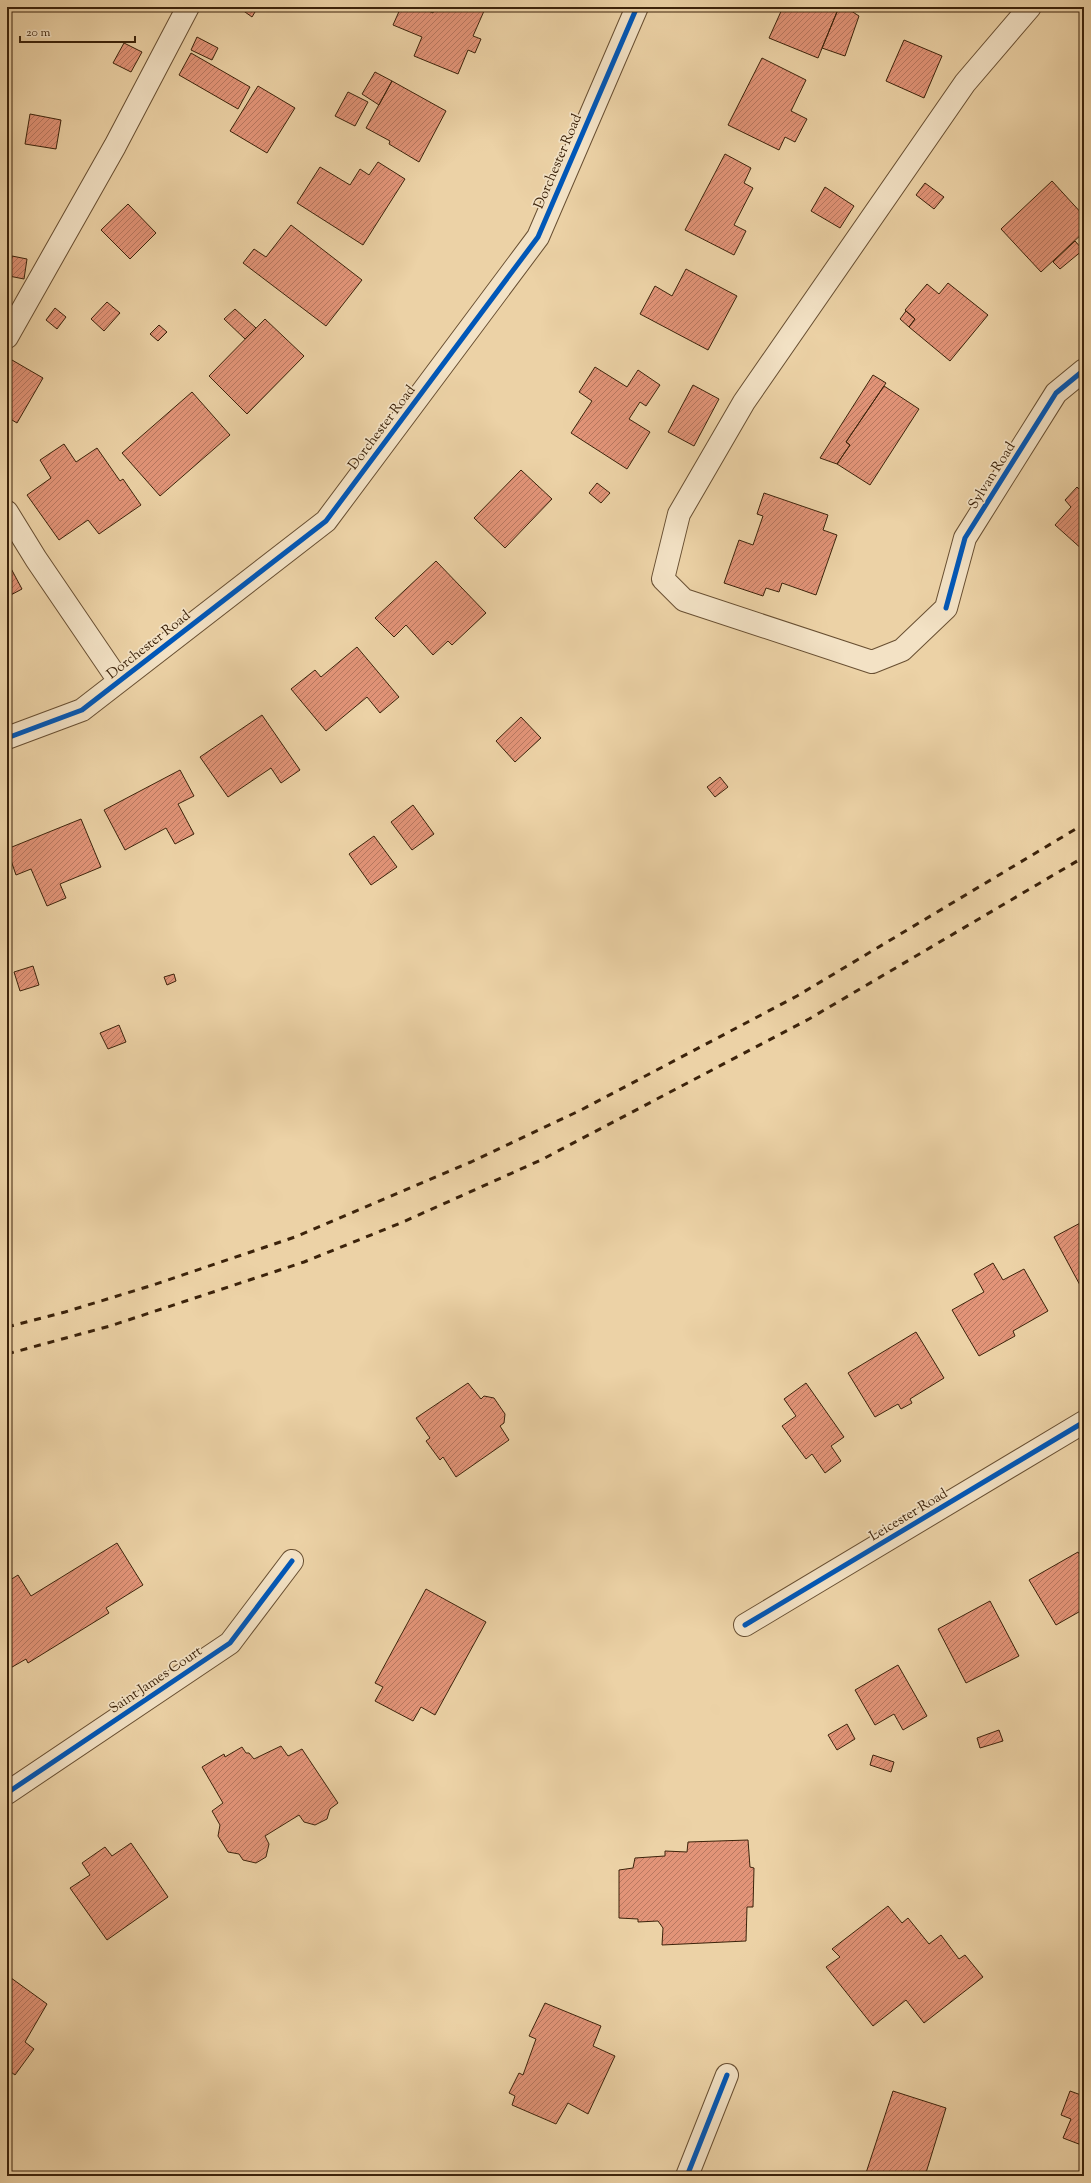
<svg xmlns="http://www.w3.org/2000/svg" width="1091" height="2183" font-family="'Sorts Mill Goudy',serif">
<style>
.building{fill:url(#building-hatch);stroke:#3c230b}
.lines{fill:none;stroke-linecap:round;stroke-linejoin:round}
.minor-casing{stroke:#684f32;stroke-width:24}
.minor{stroke:#f3e2c5;stroke-width:22}
.rail{stroke:#3c230b;stroke-width:3;stroke-dasharray:7 7;stroke-linecap:butt}
.cycleway-casing{stroke:#f3e2c5;stroke-width:8}
.cycleway{stroke:#0057b8;stroke-width:5}
.labels{text-anchor:middle;stroke-width:3.5;stroke-linejoin:round;paint-order:stroke}
.street-label{font-size:14px;fill:#3c230b;stroke:#f3e2c5}
</style>
<defs>
<pattern id="building-hatch" width="6" height="6" patternUnits="userSpaceOnUse"><rect width="6" height="6" fill="#e29478"/><path d="M-1 1l2-2M0 6l6-6M5 7l2-2" fill="none" stroke="#b87861"/></pattern>
</defs>
<rect width="100%" height="100%" fill="#ecd2a6"/>
<filter id="stains"><feTurbulence type="fractalNoise" baseFrequency=".005" numOctaves="4"/><feColorMatrix values="0 0 0 0 .2 0 0 0 0 .09 0 0 0 0 .02 0 0 0 .5 -.17"/></filter>
<radialGradient id="worn" r=".72"><stop offset=".6" stop-color="#630" stop-opacity="0"/><stop offset="1" stop-color="#630" stop-opacity=".3"/></radialGradient>
<path class="building" d="M238,7H258L252,17Z
M401,7H420L433,13L435,7H475L484,11L473,36L481,39L475,53L468,50L458,74L414,56L422,37L393,25Z
M783,7H839L818,58L769,38Z
M839,7H845L859,16L845,56L822,48Z
M197,37L218,48L212,60L191,50Z
M904,40L942,56L924,98L886,81Z
M124,43L142,52L131,72L113,63Z
M191,53L250,87L238,109L179,75Z
M762,58L806,80L791,111L807,119L795,142L785,137L779,150L728,125Z
M375,72L392,81L379,105L362,94Z
M392,81L446,111L419,162L389,144L390,141L366,128Z
M258,86L295,108L267,153L230,131Z
M348,92L368,102L355,126L335,116Z
M30,114L61,120L56,149L25,144Z
M725,154L751,168L744,183L753,188L734,225L746,231L734,255L685,230Z
M378,162L405,179L363,245L297,203L320,167L350,185L360,169L369,175Z
M1052,181L1084,216V232L1041,272L1001,229Z
M925,183L944,197L934,209L916,195Z
M825,187L854,206L840,228L811,211Z
M128,204L156,233L130,259L101,230Z
M291,225L362,280L326,326L243,263L254,249L266,257Z
M1075,241L1083,250L1060,269L1053,262Z
M12,256L27,259L24,279L9,276Z
M686,269L737,296L708,350L640,314L655,286L672,296Z
M948,283L988,315L950,361L909,327L915,319L905,310L927,284L939,294Z
M107,302L120,313L104,331L91,319Z
M55,308L66,317L57,329L46,320Z
M235,309L256,328L245,339L224,319Z
M906,311L915,319L909,327L900,319Z
M265,319L304,356L247,414L209,376Z
M159,325L167,332L158,341L150,334Z
M12,360L43,378L17,423L7,417V369Z
M595,367L627,387L638,370L660,385L646,406L640,402L629,419L650,432L627,469L571,433L592,401L579,392Z
M873,375L886,383L846,442L850,445L837,464L820,458Z
M693,385L719,399L694,446L668,432Z
M884,386L919,409L870,485L837,464L850,445L846,442Z
M192,392L230,435L160,496L122,453Z
M64,444L76,462L97,448L120,481L123,479L141,505L99,534L88,520L59,540L27,495L51,478L40,460Z
M521,470L552,499L505,548L474,518Z
M597,483L610,493L601,503L589,493Z
M1077,487L1084,494V551L1055,525L1071,507L1065,500Z
M764,493L828,515L823,530L837,535L816,595L782,583L779,592L766,588L763,596L724,583L739,540L753,545L763,516L757,514Z
M7,561L22,589L7,597Z
M436,561L486,613L452,645L448,641L433,655L406,625L394,637L375,618Z
M357,647L399,697L380,713L367,697L326,731L291,689L315,670L321,677Z
M262,715L300,770L281,783L271,768L228,797L200,757Z
M521,717L541,738L515,762L496,741Z
M180,770L194,796L178,804L194,834L175,844L166,828L125,850L104,810Z
M720,777L728,787L715,797L707,787Z
M413,805L434,834L412,850L391,822Z
M81,819L101,867L60,884L66,898L47,906L31,869L16,875L7,849Z
M374,836L397,867L371,885L349,854Z
M33,966L39,985L20,991L14,972Z
M174,974L176,981L167,985L164,977Z
M119,1025L126,1042L108,1049L100,1033Z
M1084,1221V1285L1081,1287L1054,1237Z
M993,1263L1003,1280L1024,1269L1048,1311L1013,1331L1015,1336L979,1356L952,1310L984,1292L974,1274Z
M916,1332L944,1378L910,1399L912,1403L901,1409L898,1404L875,1417L848,1373Z
M468,1383L481,1399L484,1396L494,1398L505,1414L504,1423L500,1426L509,1440L456,1477L443,1457L440,1460L426,1441L430,1438L416,1418Z
M806,1383L844,1437L831,1446L841,1461L825,1473L812,1454L806,1459L782,1426L796,1416L784,1399Z
M117,1543L143,1585L106,1608L109,1613L28,1663L26,1659L7,1670V1582L18,1575L31,1596Z
M1078,1552L1081,1557L1084,1556V1609L1056,1625L1029,1580Z
M426,1589L486,1622L435,1715L421,1707L413,1721L375,1701L383,1687L375,1683Z
M990,1601L1019,1656L966,1683L938,1629Z
M898,1665L927,1716L903,1730L894,1714L875,1725L855,1690Z
M847,1724L855,1739L837,1750L828,1735Z
M999,1730L1003,1741L980,1748L977,1738Z
M281,1746L288,1756L302,1749L338,1803L330,1809L327,1819L315,1825L304,1822L299,1815L265,1836L269,1844L266,1857L256,1863L243,1860L239,1854L228,1852L218,1836L220,1825L212,1811L223,1803L202,1767L224,1754L225,1757L242,1747L246,1753H249L254,1759Z
M873,1755L894,1762L891,1772L870,1765Z
M748,1840L750,1867L754,1868L753,1907H747L746,1941L662,1945L663,1928L658,1921L638,1922V1919L619,1918V1870L633,1868L635,1858L665,1856V1851L687,1852L688,1842Z
M131,1843L168,1897L107,1940L70,1888L90,1875L82,1863L105,1847L112,1856Z
M888,1906L902,1923L908,1918L929,1944L941,1935L959,1959L965,1955L983,1977L924,2023L906,2000L873,2026L826,1967L840,1957L832,1949Z
M7,1975L47,2004L25,2042L34,2049L15,2075L7,2069Z
M545,2003L601,2026L593,2046L615,2056L588,2114L568,2103L556,2124L512,2105L515,2096L509,2093L519,2073L523,2075L536,2039L529,2036Z
M1084,2087V2146L1063,2138L1071,2119L1061,2115L1070,2091L1081,2095Z
M893,2091L946,2108L925,2176H865Z"/>
<g class="lines">
<g class="minor-casing">
<path id="minor" d="M1030,7L965,83L744,402L679,514L663,579L684,600L872,662L902,650L946,608L965,538L1056,393L1084,370
M7,337L115,146L188,7
M7,512L36,559L119,681
M7,738L82,710L326,521L538,237L637,7
M745,1625L1084,1422
M7,1793L230,1643L292,1561
M687,2176L727,2075"/>
</g>
<use href="#minor" class="minor"/>
<path class="rail" d="M7,1327L65,1312L153,1285L295,1237L471,1162L581,1110L797,996L1084,824
M7,1354L110,1326L304,1262L403,1222L541,1160L809,1019L1084,857"/>
<g class="cycleway-casing">
<path id="cycleway" d="M946,608L965,538L1056,393L1084,370
M7,738L82,710L326,521L538,237L637,7
M745,1625L1084,1422
M7,1793L230,1643L292,1561
M687,2176L727,2075"/>
</g>
<use href="#cycleway" class="cycleway"/>
</g>
<g class="labels">
<g class="street-label">
<text transform="translate(557 161) rotate(-67)" y="5">Dorchester Road</text>
<text transform="translate(381 427) rotate(-53)" y="5">Dorchester Road</text>
<text transform="translate(991 475) rotate(-58)" y="5">Sylvan Road</text>
<text transform="translate(148 644) rotate(-38)" y="5">Dorchester Road</text>
<text transform="translate(908 1514) rotate(-31)" y="5">Leicester Road</text>
<text transform="translate(155 1679) rotate(-34)" y="5">Saint James Court</text>
</g>
</g>
<rect width="1091" height="2183" fill="none" stroke="#ecd2a6" stroke-width="24"/>
<rect x="8" y="8" width="1075" height="2167" fill="none" stroke="#3c230b" stroke-width="2"/>
<rect x="12" y="12" width="1067" height="2159" fill="none" stroke="#3c230b"/>
<path d="M20 36v6h115v-6" fill="none" stroke="#3c230b" stroke-width="2"/>
<text x="26" y="36" font-size="12" fill="#3c230b" stroke="#f3e2c5" stroke-width="3" paint-order="stroke">20 m</text>
<rect width="100%" height="100%" filter="url(#stains)"/>
<rect width="100%" height="100%" fill="url(#worn)"/>
</svg>
